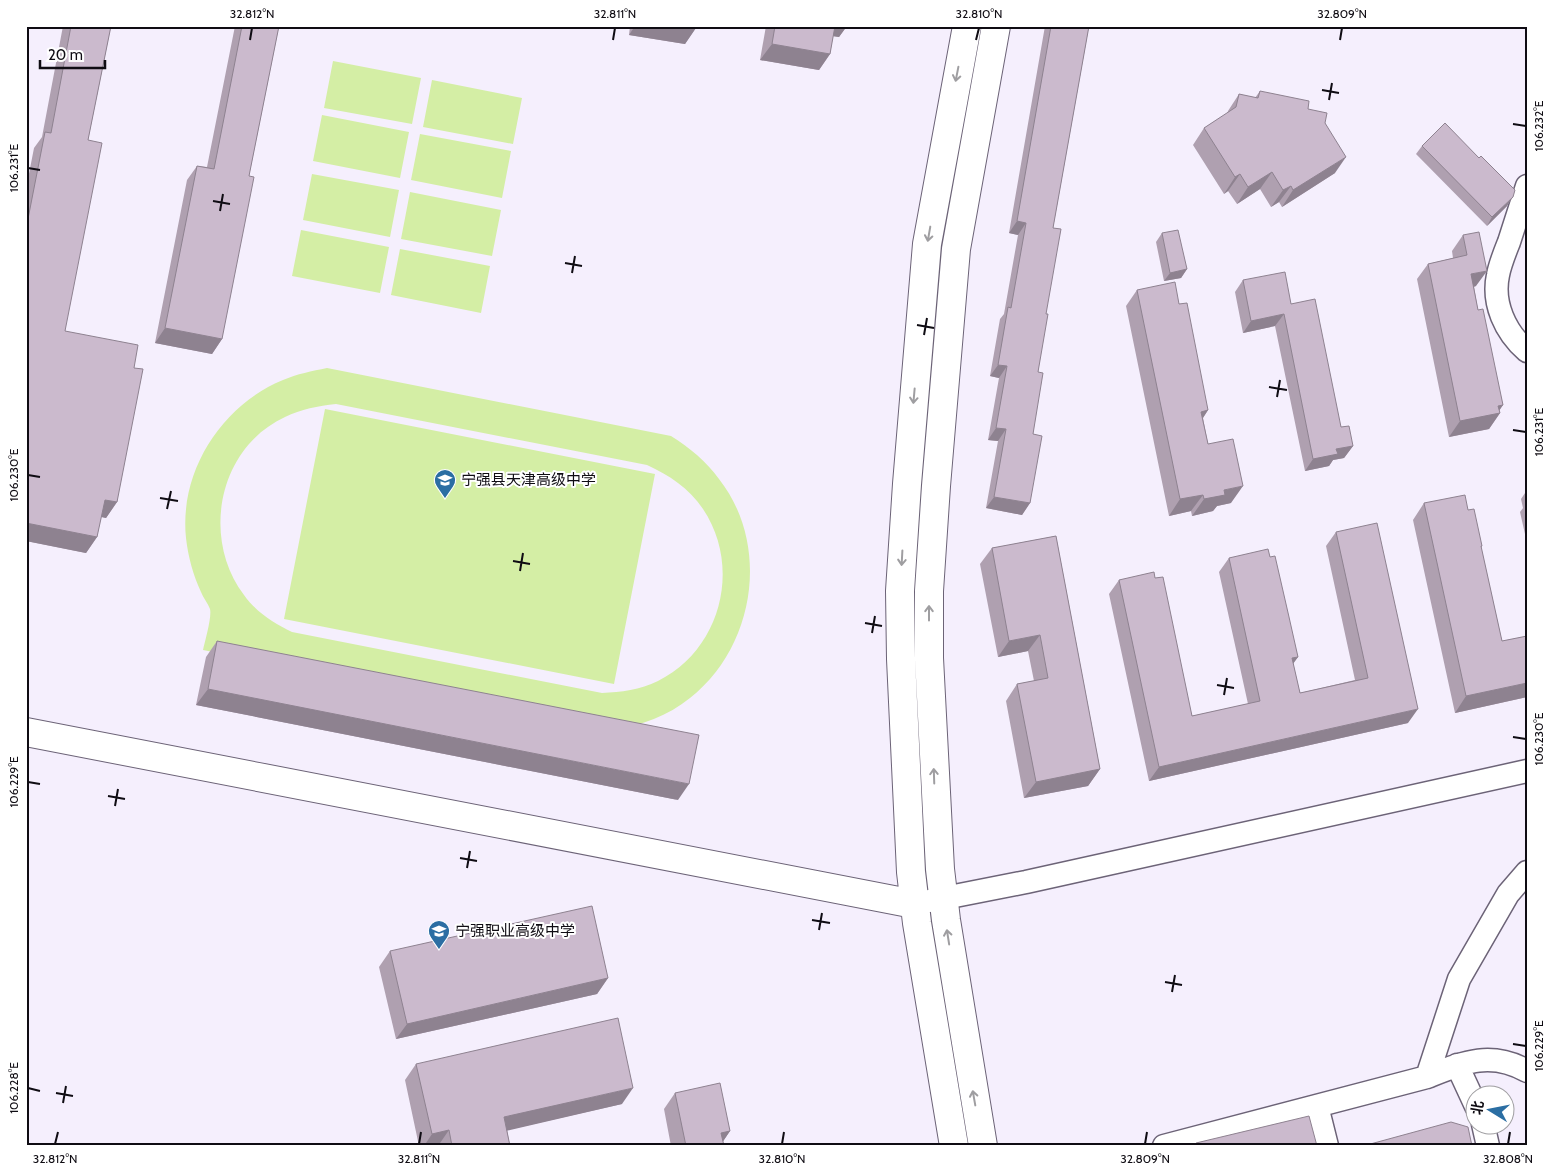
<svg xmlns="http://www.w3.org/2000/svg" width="1553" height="1172" font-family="Cabin,'Noto Sans SC',sans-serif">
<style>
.green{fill:#d4eea5;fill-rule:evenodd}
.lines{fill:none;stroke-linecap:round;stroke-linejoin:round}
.minor-casing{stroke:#6c6377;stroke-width:25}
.tertiary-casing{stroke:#6c6377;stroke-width:30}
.minor{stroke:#fff;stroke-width:22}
.tertiary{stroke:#fff;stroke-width:28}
.wall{fill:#afa0b0}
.shaded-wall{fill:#8e8290}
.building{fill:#cbbacd;stroke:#8e8290}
.oneway{stroke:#9f9ea1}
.ticks{fill:none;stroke:#0f0c13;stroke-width:2}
.labels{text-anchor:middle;stroke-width:4;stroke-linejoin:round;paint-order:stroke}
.poi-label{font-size:15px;fill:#0f0c13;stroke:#fff;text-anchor:start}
.neatline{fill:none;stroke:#0f0c13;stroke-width:2}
.ticks-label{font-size:12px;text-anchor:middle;fill:#0f0c13}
</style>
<rect width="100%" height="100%" fill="#f5effd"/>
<path class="green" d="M333,61L421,78L412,124L324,108Z
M432,80L522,98L513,144L423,127Z
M322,115L409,132L400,178L313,161Z
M420,134L511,151L502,198L411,180Z
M312,174L399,190L390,237L303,220Z
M410,192L501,210L492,256L401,239Z
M301,230L389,247L380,293L292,276Z
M400,249L490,266L481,313L391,295Z
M327,368L671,436C690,448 706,461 719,479C771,545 755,647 690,698C668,716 641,725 614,730L203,650C205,641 212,617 210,609C208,603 203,598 201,592C193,575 188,556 186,538C179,471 222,405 283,380C297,374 312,371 327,368ZM336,404L647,465C669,475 689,488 703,509C742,567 721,650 658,681C640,690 621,692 602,693L292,632C274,623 256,612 244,595C201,538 218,448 285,417C301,409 318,406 336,404Z
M325,409L655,474L614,684L284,619Z"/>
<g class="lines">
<g class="minor-casing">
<path id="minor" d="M1527,186C1521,205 1515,223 1509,242C1505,252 1500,264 1498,275C1492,303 1505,332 1527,351
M914,904L1026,882L1527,771
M1457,1065L1476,1106
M1427,1077L1459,979L1508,894L1527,872
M1317,1106L1327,1146
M1483,1124L1488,1146
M1164,1146L1427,1077C1462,1063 1490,1050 1527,1071"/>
</g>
<g class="tertiary-casing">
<path id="tertiary" d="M26,732L914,904
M954,1146L917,923L911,872L901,659L900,591L907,484L927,244L967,26
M983,1146L946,920L940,869L929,658V591L936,486L956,249L996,26"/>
</g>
<use href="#minor" class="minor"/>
<use href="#tertiary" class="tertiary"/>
</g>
<path class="wall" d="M63,26H111L88,140L65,331L134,368L117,502L106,518L101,517L97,537L86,553L26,541V189L34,148L42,137Z
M235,26H279L249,176L222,339L212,354L155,343L187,180L197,166L207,167Z
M630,26H697L685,44L629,35Z
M766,26H847L839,37L833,36L830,54L819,70L760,60Z
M1045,26H1089L1053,228L1046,314L1038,372L1033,434L1030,503L1022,515L986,508L998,441L988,440L999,378L990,376L1000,319L1004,314L1018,235L1009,233Z
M1260,91L1308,109L1325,123L1335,173L1282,207L1279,202L1271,207L1260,189L1237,204L1228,191L1224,194L1193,145L1204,128L1227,114L1228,111L1239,94L1255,98Z
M1422,146L1507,206L1487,226L1416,154Z
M1162,233L1187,269L1181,278L1164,281L1156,242Z
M1463,235L1476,286L1474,287L1478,310L1503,405L1499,410L1500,413L1489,429L1449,437L1417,279L1428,264L1453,258L1452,251Z
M1243,280L1291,304L1341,427L1353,446L1344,458L1333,460L1329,466L1305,471L1275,326L1243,333L1235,292Z
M1137,290L1208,410L1203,418L1208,444L1231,503L1217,506L1213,511L1192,516L1191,511L1169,516L1126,306Z
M1527,490V543L1520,512L1523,508L1521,499Z
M1424,503L1468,510L1482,546L1481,548L1502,641L1527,636V697L1455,713L1413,520Z
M1336,532L1408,723L1149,781L1109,594L1119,580L1155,578L1192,716L1248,704L1219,572L1229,558L1270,557L1298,657L1293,663L1300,693L1355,680L1326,546Z
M1056,536L1100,769L1088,786L1024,798L1006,701L1017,684L1034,681L1028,651L998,657L980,564L992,548Z
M217,641L678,800L196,705L206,657Z
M390,951L608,978L597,994L396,1039L379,967Z
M416,1064L622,1104L507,1130L510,1146H419L405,1080Z
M675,1093L730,1131L723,1141L724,1146H671L664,1109Z"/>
<path class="shaded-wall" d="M635,26H687L696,28L685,44L629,35Z
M831,26H847L839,37L825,35Z
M772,44L830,54L819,70L760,60Z
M1346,157L1335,173L1282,207L1293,190Z
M1272,172L1260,189L1237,204L1248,187Z
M1240,174L1228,191L1224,194L1235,177Z
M1291,186L1279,202L1271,207L1283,190Z
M1513,197L1507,206L1487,226L1492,217Z
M1017,221L1026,223L1018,235L1009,233Z
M1187,269L1181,278L1164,281L1170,273Z
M1487,271L1476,286L1460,290L1471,274Z
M1284,314L1275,326L1243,333L1251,321Z
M165,328L222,339L212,354L155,343Z
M998,365L1007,366L999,378L990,376Z
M1503,405L1497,414L1500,413L1489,429L1449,437L1460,421L1498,406Z
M1208,410L1197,427L1201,412Z
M996,428L1006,429L998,441L988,440Z
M1353,446L1344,458L1333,460L1329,466L1305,471L1313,459L1336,449Z
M1243,486L1231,503L1217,506L1213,511L1192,516L1204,499L1224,490Z
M1203,495L1191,511L1169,516L1180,499Z
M994,497L1030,503L1022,515L986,508Z
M105,500L117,502L106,518L94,515Z
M26,523L97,537L86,553L26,541Z
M1040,635L1028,651L998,657L1009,641Z
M1298,657L1288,671L1292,658Z
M1527,683V697L1455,713L1466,696Z
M208,689L689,784L678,800L196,705Z
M1418,709L1408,723L1149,781L1159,767Z
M1100,769L1088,786L1024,798L1036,782Z
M608,978L597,994L396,1039L407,1024Z
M633,1088L622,1104L493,1134L504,1117Z
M449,1130L438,1146H424L432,1134Z
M730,1131L720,1146L721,1133Z"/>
<path class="building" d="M71,26H111L88,140L102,143L65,331L138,345L134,368L143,369L117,502L105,500L97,537L26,523V229L45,132L51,133Z
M242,26H279L249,176L254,177L222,339L165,328L197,166L214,169Z
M687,26H697L696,28Z
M775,26H835L830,54L772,44Z
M1051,26H1089L1053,228L1061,229L1046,314H1048L1038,372L1043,373L1033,434L1042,436L1030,503L994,497L1006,429L996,428L1007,366L998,365L1008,307L1011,308L1026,223L1017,221Z
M1260,91L1309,101L1308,109L1327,113L1325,123L1346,157L1293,190L1291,186L1283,190L1272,172L1248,187L1240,174L1235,177L1204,128L1236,107L1239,94L1258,98Z
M1445,123L1479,158L1481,156L1515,190L1513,197L1492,217L1422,146Z
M1178,230L1187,269L1170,273L1162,233Z
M1479,232L1487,271L1471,274L1478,310L1483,309L1503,405L1498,406L1500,413L1460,421L1428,264L1467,255L1463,235Z
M1285,272L1291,304L1315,299L1341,427L1349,426L1353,446L1336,449L1338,454L1313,459L1284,314L1251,321L1243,280Z
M1175,282L1179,304L1187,303L1208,410L1201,412L1208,444L1233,439L1243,486L1224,490L1225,495L1204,499L1203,495L1180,499L1137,290Z
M1465,495L1468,510L1474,509L1482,546H1481L1502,641L1527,636V683L1466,696L1424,503Z
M1377,523L1418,709L1159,767L1119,580L1154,572L1155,578L1163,577L1192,716L1260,701L1229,558L1268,549L1270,557L1275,556L1289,617L1298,657L1292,658L1300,693L1368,678L1336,532Z
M1056,536L1100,769L1036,782L1017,684L1048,678L1040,635L1009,641L992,548Z
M217,641L699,735L689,784L208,689Z
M592,906L608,978L407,1024L390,951Z
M618,1018L633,1088L504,1117L510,1146H452L449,1130L432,1134L416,1064Z
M720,1083L730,1131L721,1133L724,1146H686L675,1093Z
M1309,1116L1317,1146H1196V1143Z
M1451,1122L1468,1127L1472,1146H1363Z"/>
<defs><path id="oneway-shaft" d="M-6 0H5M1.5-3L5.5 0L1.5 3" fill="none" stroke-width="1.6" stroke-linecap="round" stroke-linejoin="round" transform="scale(1.25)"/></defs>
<g class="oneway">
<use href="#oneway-shaft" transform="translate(957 74) rotate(101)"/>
<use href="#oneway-shaft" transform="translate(929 234) rotate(100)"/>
<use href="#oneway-shaft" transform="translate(914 396) rotate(95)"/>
<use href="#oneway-shaft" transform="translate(902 558) rotate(93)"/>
<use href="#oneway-shaft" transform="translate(929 613) rotate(-90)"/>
<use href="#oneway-shaft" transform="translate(934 776) rotate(-92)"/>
<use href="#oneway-shaft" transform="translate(948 937) rotate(-99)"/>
<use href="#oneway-shaft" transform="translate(974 1098) rotate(-100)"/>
</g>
<path class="ticks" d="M250,40L252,28M613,40L615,28M976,40L979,28M1340,40L1342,28M1322,90L1339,93M1329,100L1332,83M1513,124L1526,126M28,168L40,170M213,201L230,204M220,211L223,194M565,263L582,266M572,273L575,256M917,325L934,328M924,335L927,318M1269,387L1287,390M1277,397L1280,380M1513,430L1526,432M28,475L40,477M160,498L178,501M167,509L171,491M513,561L530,564M520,571L523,553M865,623L882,626M872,633L875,616M1217,685L1234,688M1224,695L1227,678M1513,737L1526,739M28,782L40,784M108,796L125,799M115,806L118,789M460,858L477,861M467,868L470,851M812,920L830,923M819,930L822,913M1165,982L1182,985M1172,992L1175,975M1513,1044L1526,1046M28,1088L40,1091M56,1093L73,1096M63,1103L66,1086M55,1144L58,1132M419,1144L421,1132M782,1144L784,1132M1145,1144L1147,1132M1508,1144L1510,1132"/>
<defs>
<g id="school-pin" transform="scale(1.125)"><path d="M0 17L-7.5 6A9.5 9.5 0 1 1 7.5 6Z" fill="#2b6ea3" stroke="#fff"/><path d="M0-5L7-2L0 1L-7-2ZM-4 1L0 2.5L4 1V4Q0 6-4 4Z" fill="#fff"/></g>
</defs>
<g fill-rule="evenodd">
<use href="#school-pin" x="445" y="480"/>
<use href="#school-pin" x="439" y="931"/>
</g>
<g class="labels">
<g class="poi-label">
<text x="461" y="485">宁强县天津高级中学</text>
<text x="455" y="936">宁强职业高级中学</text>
</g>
</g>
<rect width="1553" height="1172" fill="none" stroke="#ffffff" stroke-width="55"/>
<g transform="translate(1490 1110) rotate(280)"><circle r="24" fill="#ffffff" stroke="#9f9ea1"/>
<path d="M0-4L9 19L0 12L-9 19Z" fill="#2b6ea3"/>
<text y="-8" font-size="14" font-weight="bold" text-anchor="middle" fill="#0f0c13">北</text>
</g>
<path d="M40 60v8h65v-8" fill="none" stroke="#0f0c13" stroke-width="2.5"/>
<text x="48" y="60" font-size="15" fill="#0f0c13" stroke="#ffffff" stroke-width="4" paint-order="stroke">20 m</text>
<rect x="28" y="28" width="1498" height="1116" class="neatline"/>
<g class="ticks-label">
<text x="252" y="18">32.812°N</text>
<text x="615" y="18">32.811°N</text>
<text x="979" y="18">32.810°N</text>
<text x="1342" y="18">32.809°N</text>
<text transform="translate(1539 126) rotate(-90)" y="4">106.232°E</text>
<text transform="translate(14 168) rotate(-90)" y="4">106.231°E</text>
<text transform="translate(1539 432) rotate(-90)" y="4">106.231°E</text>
<text transform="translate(14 475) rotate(-90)" y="4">106.230°E</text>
<text transform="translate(1539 739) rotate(-90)" y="4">106.230°E</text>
<text transform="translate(14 782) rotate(-90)" y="4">106.229°E</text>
<text transform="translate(1539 1046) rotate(-90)" y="4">106.229°E</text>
<text transform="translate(14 1088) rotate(-90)" y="4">106.228°E</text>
<text x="55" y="1163">32.812°N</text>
<text x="419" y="1163">32.811°N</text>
<text x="782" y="1163">32.810°N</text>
<text x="1145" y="1163">32.809°N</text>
<text x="1508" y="1163">32.808°N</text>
</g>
</svg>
